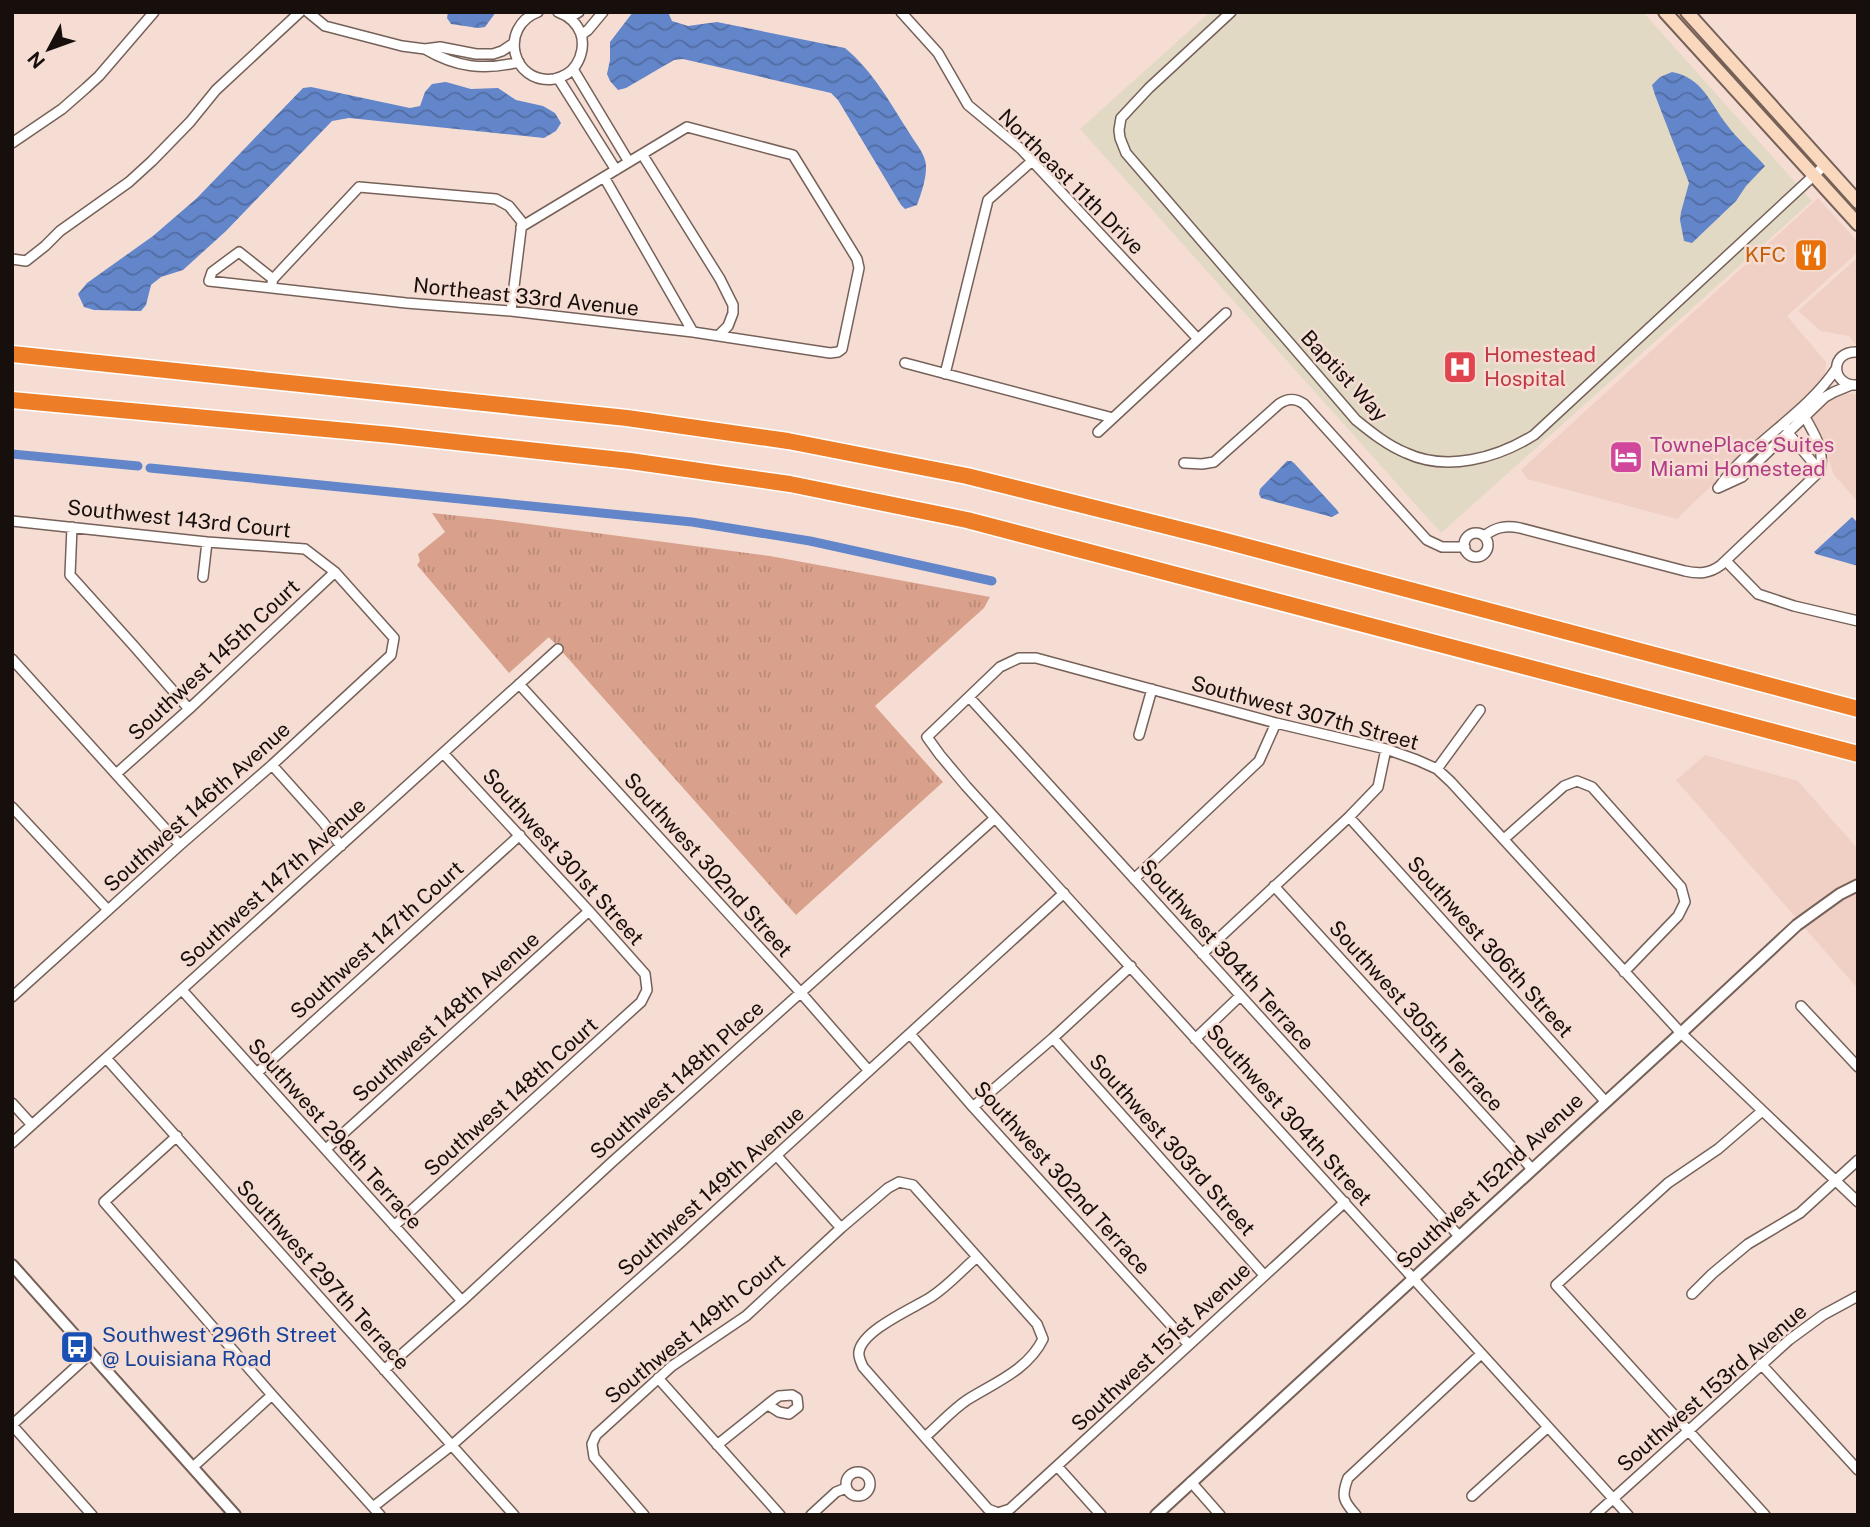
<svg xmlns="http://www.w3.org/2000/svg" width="1870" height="1527" font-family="'Public Sans',sans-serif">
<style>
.built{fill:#f0d0c4}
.medical{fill:#e2d9c4}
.grass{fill:url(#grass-tufts)}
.water{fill:url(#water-waves)}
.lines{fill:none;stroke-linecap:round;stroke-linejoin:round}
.canal{stroke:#6386ca;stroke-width:9}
.minor-casing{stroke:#766159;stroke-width:12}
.tertiary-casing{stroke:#766159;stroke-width:14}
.secondary-casing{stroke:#766159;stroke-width:16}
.motorway-casing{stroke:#fff;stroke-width:19}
.minor{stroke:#fff;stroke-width:9}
.tertiary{stroke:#fff;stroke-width:10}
.secondary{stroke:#fad8be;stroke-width:12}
.motorway{stroke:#ee7d28;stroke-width:16}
.labels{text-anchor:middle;stroke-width:5;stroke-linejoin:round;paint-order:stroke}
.street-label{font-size:21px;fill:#170f0c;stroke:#f6ddd4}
.food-label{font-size:21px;fill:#c56008;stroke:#f6ddd4;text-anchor:end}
.health-label{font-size:21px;fill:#be3a42;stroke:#f6ddd4;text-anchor:start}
.hotel-label{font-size:21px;fill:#b23c85;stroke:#f6ddd4;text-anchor:start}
.transit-label{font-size:21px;fill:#164399;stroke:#f6ddd4;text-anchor:start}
</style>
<defs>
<pattern id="grass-tufts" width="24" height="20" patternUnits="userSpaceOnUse" patternTransform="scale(1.75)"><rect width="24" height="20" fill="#d9a18b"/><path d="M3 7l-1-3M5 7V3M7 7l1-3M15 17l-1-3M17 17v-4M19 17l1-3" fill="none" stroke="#ba8977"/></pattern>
<pattern id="water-waves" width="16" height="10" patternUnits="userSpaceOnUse" patternTransform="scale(1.75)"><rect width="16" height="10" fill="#6386ca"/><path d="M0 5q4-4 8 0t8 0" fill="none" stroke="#516ca2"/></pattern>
</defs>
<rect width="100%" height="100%" fill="#f6ddd4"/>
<path class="built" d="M1818,198L1858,242V252L1787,316L1826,362L1825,374L1821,382L1769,430L1677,519L1527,479L1521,470Z
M1858,257V347L1849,336L1821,331L1798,311Z
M1843,393L1858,394V502L1834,475L1813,417L1821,406L1833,396Z
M1705,755L1798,781L1858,849V989L1676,780Z"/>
<path class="medical" d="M1210,12H1643L1812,201L1441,533L1080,129Z"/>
<path class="grass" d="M432,513L498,520L770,556L990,597L984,608L875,706L943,782L796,915L549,637L509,673L417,565L420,561L418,554L445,532Z"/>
<path class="water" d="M448,12H496L485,27L478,28L451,24L447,18Z
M633,12H668L672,21L688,26L717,22L845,48C873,71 891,104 910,134C916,144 927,156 926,168C926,180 921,194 917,205L905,209L901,205L838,100L831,93L683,59L674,60L626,88L618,90L610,81L607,74L610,60V42Z
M1672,72C1703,78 1710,103 1727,125C1738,140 1753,152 1765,166L1746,186L1736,201L1692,243L1684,241L1680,220L1681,212L1689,183L1655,95L1652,85L1660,77Z
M446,82L471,89L498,88L516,100L543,106L555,113L561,123L556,131L544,138L349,118L332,121L226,231L183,270L161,277L151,285L146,305L141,311L94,310L84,307L78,294L87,283L153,236L197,198L303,88L311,87L410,108L420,106L425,92L432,84Z
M1287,461H1291L1294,463L1337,510L1339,513L1332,517L1261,498L1259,494L1260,489Z
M1852,517L1858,523V566L1816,554L1814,552Z"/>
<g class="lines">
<path class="canal" d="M12,454L138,466
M150,468L692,522L810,541L992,581"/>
<g class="minor-casing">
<path id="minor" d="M308,12L325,26L402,46L425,49L440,47L476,54H493L502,51L514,43
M538,12C498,27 512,85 554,79C563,77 571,73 576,65C582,56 584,44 581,34C577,23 569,16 558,12
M901,12L938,53L968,105L1021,149L1198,339
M1231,12L1149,88L1121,118L1119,130L1120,138L1126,153L1356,420C1372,433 1387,445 1406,453C1447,472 1497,458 1534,435L1824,166
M569,18L579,12
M581,35L588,30L603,12
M425,49C456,67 483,71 519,62
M573,69L629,162
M558,78L616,170
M12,143L62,109L86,88L99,76L154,12
M642,154L720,279L733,305V313L728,326L719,335
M604,177L693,332
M12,259L26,261L45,246L60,231L129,182L152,161L190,122L216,90L300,12
M273,279L239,252L212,272L209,281L406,303L511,311L693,332L830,353L838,352L842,349L859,268L857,259L793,155L687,127L521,227
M272,283L273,279L359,187L496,199L509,206L522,222L511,311
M1858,352C1829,350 1830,387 1858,385
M905,363L1113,418
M945,374L988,200L1032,161
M1805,417C1815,436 1825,449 1820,471
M1788,429V433L1820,471
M1098,432L1226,313
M1184,463L1202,464L1214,462L1279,404C1288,398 1295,398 1304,404L1427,540L1442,547H1465
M1719,487C1751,442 1805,415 1836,369
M1718,488L1742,477L1825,397L1834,392L1851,385
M12,521L207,542L305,549L335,572L394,638L391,655L272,765L180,845L12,997
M72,527L70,575L133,645L189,709
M1464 545a12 12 0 1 1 24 0a12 12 0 1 1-24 0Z
M1484,536C1496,527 1506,525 1520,528L1685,571C1699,574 1709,574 1721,565L1820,471
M1726,561L1758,594L1794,606L1858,621
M203,577L207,542
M12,659L180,845
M519,684L801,993L869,1071
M969,697L1459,1236
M1139,735L1152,689
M272,765L323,822L341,846
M1437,769L1480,710
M116,774L189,709L335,572
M12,807L108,910
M1349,817L1605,1101
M1504,839L1564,786L1577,781L1592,787L1681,887L1685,902L1678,916L1624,972
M1134,879L1259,761L1276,723
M1274,886L1532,1169
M1202,954L1349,817L1378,787L1386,749
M182,990L462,1301
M1801,1006L1858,1067
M910,1034L973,1107L1189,1345
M1053,1038L1264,1275
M1195,1039L1240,996
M106,1058L514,1515
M258,1072L520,835
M12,1103L32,1125
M973,1107L1053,1038L1131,966
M1761,1112L1718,1149L1668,1183L1556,1285L1765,1515
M177,1136L104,1202L272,1395L380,1515
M12,1143L558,649
M326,1149L589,911
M777,1156L841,1228
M394,1226L641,1002L647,990L645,974L589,911L443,753
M977,1257C962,1270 948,1286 931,1297C914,1308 862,1330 859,1352C858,1357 861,1362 863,1367L988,1509L998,1513L1010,1509L1345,1202
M1692,1294L1712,1274L1748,1244L1800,1213L1858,1160
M1761,1364L1858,1470
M384,1370L462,1301L611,1163L995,818
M658,1378L780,1515
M12,1425L92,1515
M12,1425L91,1353
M717,1445L772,1401L779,1396L792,1395L797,1398L798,1407L789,1414L779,1412L768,1405
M1057,1466L1101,1515
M193,1467L272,1395
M846 1484a12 12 0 1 1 24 0a12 12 0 1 1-24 0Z
M1191,1482L1220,1515
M1472,1496L1548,1427
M373,1507L452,1445L679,1244L1064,893
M644,1515L594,1457L592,1444L596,1435L672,1366L746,1316L841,1228L888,1188L899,1182L913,1185L1037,1324L1043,1339C1028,1370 994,1383 967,1400C952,1410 939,1425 925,1437
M811,1515L836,1492L846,1488
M1356,1515C1343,1501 1341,1496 1348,1478L1481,1354
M1595,1515L1789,1340L1823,1315L1858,1296
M1628,1515L966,786L940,755L927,737L1000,667L1019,658H1036L1276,723L1386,749L1417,760L1437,769L1451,782L1681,1033L1858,1202"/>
</g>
<g class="tertiary-casing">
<path id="tertiary" d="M12,1265L235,1515
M1156,1515L1681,1033L1797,925L1840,894L1858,885"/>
</g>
<g class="secondary-casing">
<path id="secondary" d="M1665,12L1858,224
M1687,12L1858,202"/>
</g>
<g class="motorway-casing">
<path id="motorway" d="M12,354L627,418L788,441L967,476L1214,538L1858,709
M12,400L391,435L630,461L790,484L967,520L1858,754"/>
</g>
<use href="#minor" class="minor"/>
<use href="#tertiary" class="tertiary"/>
<use href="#secondary" class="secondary"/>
<use href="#motorway" class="motorway"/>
</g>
<defs>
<g id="restaurant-square" transform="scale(1.75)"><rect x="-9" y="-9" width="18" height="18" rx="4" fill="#e8710a" stroke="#f6ddd4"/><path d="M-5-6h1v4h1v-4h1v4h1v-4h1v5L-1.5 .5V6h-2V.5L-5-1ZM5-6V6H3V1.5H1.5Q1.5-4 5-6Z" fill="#fff"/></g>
<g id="hospital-square" transform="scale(1.75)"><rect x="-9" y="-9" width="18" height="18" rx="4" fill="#e0444e" stroke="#f6ddd4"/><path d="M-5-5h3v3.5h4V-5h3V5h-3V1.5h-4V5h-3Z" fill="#fff"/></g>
<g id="hotel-square" transform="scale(1.75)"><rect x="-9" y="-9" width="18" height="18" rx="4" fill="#d1479c" stroke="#f6ddd4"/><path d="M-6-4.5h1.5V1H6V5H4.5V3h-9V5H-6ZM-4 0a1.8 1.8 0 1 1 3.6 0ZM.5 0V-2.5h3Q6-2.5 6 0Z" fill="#fff"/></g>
<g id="bus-square" transform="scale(1.75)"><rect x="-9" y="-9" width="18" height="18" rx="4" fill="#1a4fb4" stroke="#f6ddd4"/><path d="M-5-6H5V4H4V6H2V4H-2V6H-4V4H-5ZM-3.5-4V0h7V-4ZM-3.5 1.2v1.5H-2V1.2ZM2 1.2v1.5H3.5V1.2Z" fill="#fff"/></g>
</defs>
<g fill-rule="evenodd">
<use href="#restaurant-square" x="1811" y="255"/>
<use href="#hospital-square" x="1460" y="367"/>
<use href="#hotel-square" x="1626" y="457"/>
<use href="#bus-square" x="77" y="1347"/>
</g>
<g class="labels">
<g class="street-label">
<text transform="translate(1071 182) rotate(45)" y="7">Northeast 11th Drive</text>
<text transform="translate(526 297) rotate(6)" y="7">Northeast 33rd Avenue</text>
<text transform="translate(1344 376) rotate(47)" y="7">Baptist Way</text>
<text transform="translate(179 519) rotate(6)" y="7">Southwest 143rd Court</text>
<text transform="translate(214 660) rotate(-43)" y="7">Southwest 145th Court</text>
<text transform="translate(1305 713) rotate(15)" y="7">Southwest 307th Street</text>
<text transform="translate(197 807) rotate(-42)" y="7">Southwest 146th Avenue</text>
<text transform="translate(563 857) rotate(48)" y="7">Southwest 301st Street</text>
<text transform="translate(708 865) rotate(48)" y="7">Southwest 302nd Street</text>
<text transform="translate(273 883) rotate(-42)" y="7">Southwest 147th Avenue</text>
<text transform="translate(377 940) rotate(-42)" y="7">Southwest 147th Court</text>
<text transform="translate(1490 947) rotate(48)" y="7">Southwest 306th Street</text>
<text transform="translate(1227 955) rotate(48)" y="7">Southwest 304th Terrace</text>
<text transform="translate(1416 1016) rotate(48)" y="7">Southwest 305th Terrace</text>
<text transform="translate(446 1017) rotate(-42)" y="7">Southwest 148th Avenue</text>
<text transform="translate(677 1080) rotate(-42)" y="7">Southwest 148th Place</text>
<text transform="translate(511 1097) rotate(-42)" y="7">Southwest 148th Court</text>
<text transform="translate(1289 1115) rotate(48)" y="7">Southwest 304th Street</text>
<text transform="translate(335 1134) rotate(48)" y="7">Southwest 298th Terrace</text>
<text transform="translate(1172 1145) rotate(48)" y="7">Southwest 303rd Street</text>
<text transform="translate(1062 1178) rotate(48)" y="7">Southwest 302nd Terrace</text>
<text transform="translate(1490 1181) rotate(-43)" y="7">Southwest 152nd Avenue</text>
<text transform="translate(711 1191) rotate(-42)" y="7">Southwest 149th Avenue</text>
<text transform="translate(323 1275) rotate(48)" y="7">Southwest 297th Terrace</text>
<text transform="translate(695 1329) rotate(-39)" y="7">Southwest 149th Court</text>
<text transform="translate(1161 1347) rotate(-43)" y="7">Southwest 151st Avenue</text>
<text transform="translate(1712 1388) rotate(-41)" y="7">Southwest 153rd Avenue</text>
</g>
<g class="food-label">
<text x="1786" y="262">KFC</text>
</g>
<g class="health-label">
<text x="1484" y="362">Homestead<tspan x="1484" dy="24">Hospital</tspan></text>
</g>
<g class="hotel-label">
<text x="1650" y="452">TownePlace Suites<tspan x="1650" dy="24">Miami Homestead</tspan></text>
</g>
<g class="transit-label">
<text x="102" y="1342">Southwest 296th Street<tspan x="102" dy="24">@ Louisiana Road</tspan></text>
</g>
</g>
<rect width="1870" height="1527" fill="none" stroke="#170f0c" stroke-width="28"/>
<g transform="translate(49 49) rotate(229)" stroke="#f6ddd4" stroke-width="5" paint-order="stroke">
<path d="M0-5L12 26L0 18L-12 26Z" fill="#170f0c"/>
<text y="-10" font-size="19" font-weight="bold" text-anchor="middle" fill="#170f0c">N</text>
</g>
</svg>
